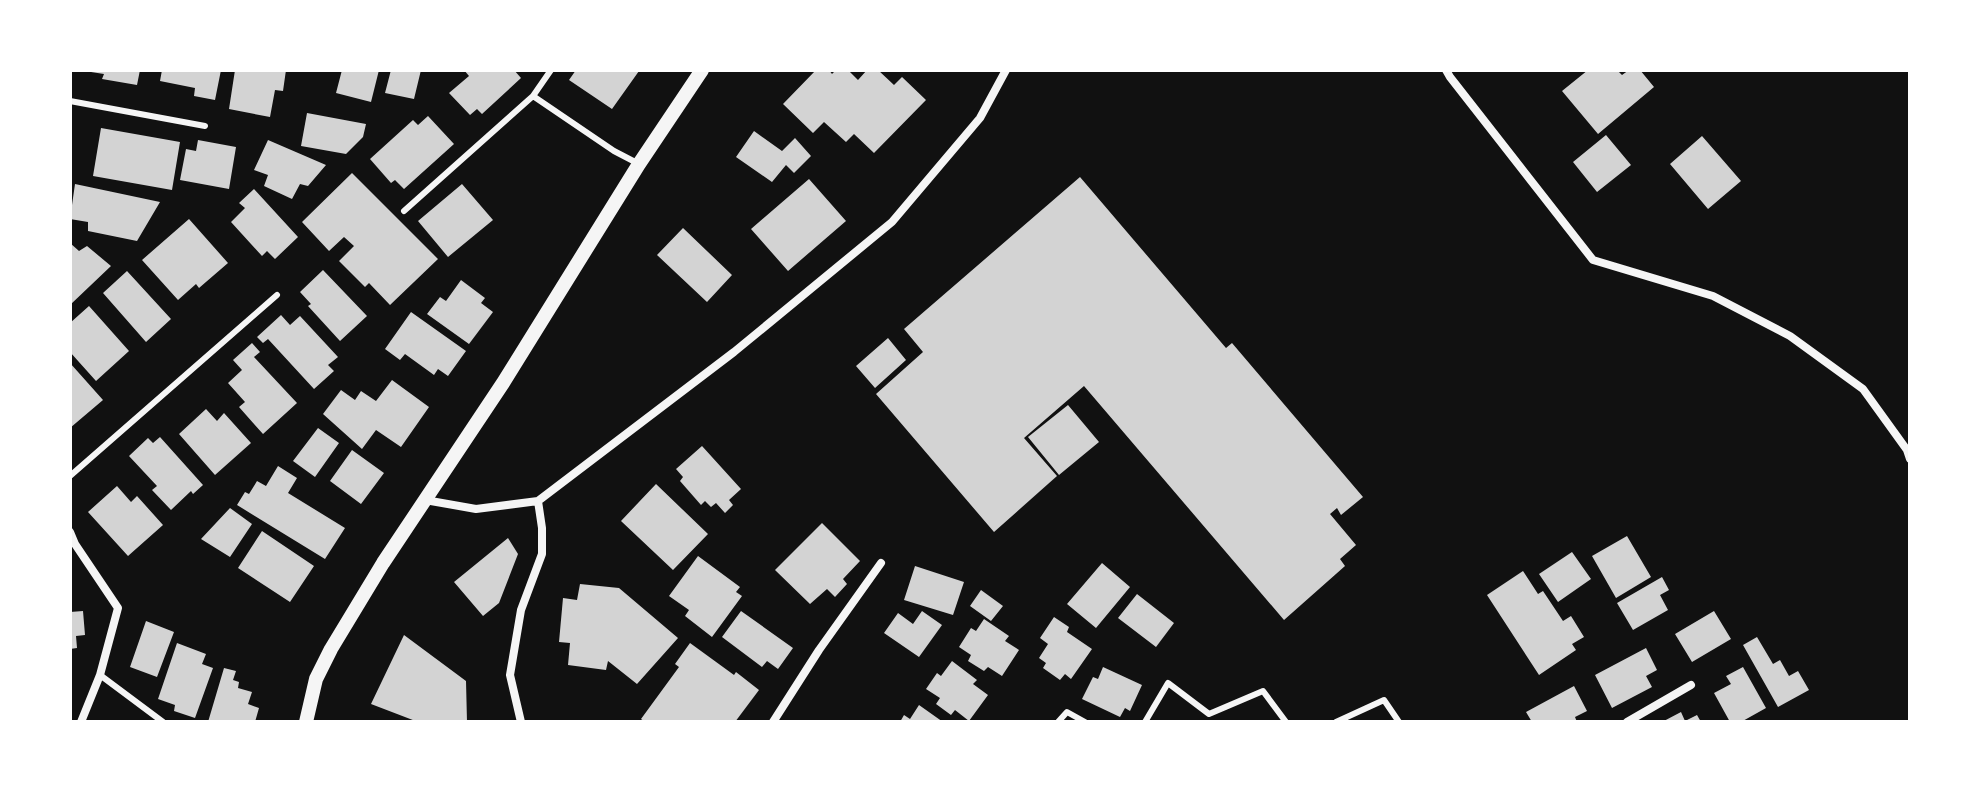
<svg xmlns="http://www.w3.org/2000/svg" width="1980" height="792" font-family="'PT Sans',sans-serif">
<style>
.building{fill:#d3d3d3}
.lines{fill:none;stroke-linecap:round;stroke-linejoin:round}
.service{stroke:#f5f5f5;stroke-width:6}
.minor{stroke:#f5f5f5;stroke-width:8}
.tertiary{stroke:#f5f5f5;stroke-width:14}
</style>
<rect width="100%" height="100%" fill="#111"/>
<path class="building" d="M91,70H140L137,85L102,79L104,74L91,72Z
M162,70H221L215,100L194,96L195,88L160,81Z
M235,70H286L283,91L275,90L270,117L229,109Z
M342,70H379L371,102L336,93Z
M391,70H421L414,99L385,93Z
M464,70H514L521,78L482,114L477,109L470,115L449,93L469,76Z
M576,70H637L639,71L612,109L569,80Z
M816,70H829L832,74L836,70H848L858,80L867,70H878L894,85L902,77L926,100L874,153L854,134L846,142L824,122L813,133L783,104Z
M1588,70H1617L1622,75L1629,70H1640L1654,87L1598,134L1562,91Z
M307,113L366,124L363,137L346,154L301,146Z
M428,116L454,144L404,189L395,180L391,183L370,159L413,120L418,125Z
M101,128L180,142L172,190L93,176Z
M754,131L782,151L795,138L811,156L794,173L786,165L772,182L736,157Z
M1606,135L1631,165L1597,192L1573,162Z
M1702,136L1741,181L1708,209L1670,164Z
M198,140L236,147L229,189L180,180L186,149L196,151Z
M268,140L326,165L308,186L300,184L292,199L264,186L268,175L254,170Z
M352,173L438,259L390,305L369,283L365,287L339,261L354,246L344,237L329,251L302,222Z
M1080,177L1226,348L1232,343L1363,497L1341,515L1337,508L1330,514L1356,545L1340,559L1345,566L1284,620L1084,386L1024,438L1057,476L994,532L876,394L923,352L904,329Z
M809,179L846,221L788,271L751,229Z
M75,184L160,202L137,241L88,231V222L70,219Z
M462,184L493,220L448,257L418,221Z
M254,189L298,237L275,259L267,251L262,256L231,222L245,208L239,203Z
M189,219L228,263L199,288L196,284L178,300L142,260Z
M683,228L732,275L707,302L657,255Z
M70,243L79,251L87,246L111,266L70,305Z
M323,270L367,316L340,341L308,306L311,304L300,292Z
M127,271L171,319L146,342L103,293Z
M461,280L485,298L481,303L493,312L469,344L427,314L440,297L446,301Z
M89,306L129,351L96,381L70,352V323Z
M411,312L466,351L448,376L438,369L434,375L405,354L400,360L385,349Z
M281,315L290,325L300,316L338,357L328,365L334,371L314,389L268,339L263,343L257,337Z
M888,338L906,360L875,388L856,366Z
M252,343L260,352L254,357L297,403L263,434L239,407L245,402L228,383L242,370L233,360Z
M70,363L103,400L70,428Z
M392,380L429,407L401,447L376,430L362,449L323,414L341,390L355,400L361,391L376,401Z
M1068,405L1099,442L1059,475L1028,437Z
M206,409L217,421L224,413L251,443L215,475L179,434Z
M318,428L339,443L315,477L293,461Z
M160,437L203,485L193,494L191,491L171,510L152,490L157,486L129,456L148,438L153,443Z
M702,446L741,489L729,500L733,505L725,513L716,503L711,507L705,501L701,505L680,481L683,477L676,469Z
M352,450L384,473L361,504L330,481Z
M278,466L297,478L288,493L345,528L325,559L237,505L245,492L249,494L257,481L266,486Z
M656,484L708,534L673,570L621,521Z
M117,486L131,502L137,496L163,525L128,556L88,512Z
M230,508L252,524L230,557L201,539Z
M822,523L860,561L843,579L847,584L835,597L827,589L810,604L775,570Z
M262,531L314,566L290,602L238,568Z
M1627,536L1651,577L1616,598L1592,556Z
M508,538L518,554L499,603L483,616L454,582Z
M1572,552L1591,579L1558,602L1539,574Z
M698,556L740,587L736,592L742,596L712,637L685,616L689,610L669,596Z
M1102,563L1130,587L1096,628L1067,604Z
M915,566L964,582L953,615L904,600Z
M1523,571L1538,594L1543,591L1563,621L1571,616L1584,637L1572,644L1576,650L1539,675L1487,595Z
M1662,577L1669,590L1660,595L1668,610L1633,630L1617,603Z
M580,584L619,588L678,638L637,684L608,661L606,670L568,665L570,643L559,642L563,598L577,600Z
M981,590L1003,606L991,621L970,606Z
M1137,594L1174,623L1156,647L1118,618Z
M83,611L85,635L76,636L77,648L70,649V612Z
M741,611L793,648L778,669L767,661L762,667L722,637Z
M922,611L942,625L919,657L884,633L898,613L913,624Z
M1714,611L1731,639L1692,662L1675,634Z
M1054,617L1069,627L1067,632L1092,649L1071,679L1065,674L1060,680L1043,668L1046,663L1039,658L1048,644L1040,638Z
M984,619L1009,636L1005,641L1019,650L1002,676L988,667L984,671L968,661L971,655L959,647L971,628L976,631Z
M146,621L174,632L157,677L130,667Z
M404,635L466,681L467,722H418L371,704Z
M1757,637L1773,664L1780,660L1789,676L1798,671L1809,690L1778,707L1743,645Z
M177,643L206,654L202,664L213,668L195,718L174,711L175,705L158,699Z
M690,643L734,675L736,672L759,690L735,722H645L641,719L679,667L675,664Z
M1646,648L1657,670L1646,676L1652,687L1612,708L1595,675Z
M952,661L977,680L973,684L988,695L969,721L955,710L951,715L936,704L940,698L926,689L937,673L941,676Z
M1103,667L1142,685L1130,711L1125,708L1120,717L1082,699L1093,677L1098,679Z
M1743,667L1766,708L1741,722H1730L1714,693L1731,684L1726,676Z
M224,668L236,671L233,680L239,682L238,688L252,692L248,704L259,708L255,722H208Z
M1574,686L1587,711L1575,717L1577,722H1532L1526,712Z
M919,705L943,722H900L904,715L910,719Z
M1681,712L1685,721L1697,715L1701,722H1662Z"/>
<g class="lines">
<path class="service" d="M533,96L551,70
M70,101L205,126
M404,211L533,96L614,151L639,164
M70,476L277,295
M100,675L163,722
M1058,722L1067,712L1085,722
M1145,722L1168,683L1209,714L1263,691L1286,722
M1336,722L1384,700L1399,722"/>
<path class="minor" d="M1446,70L1450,77L1593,260L1713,296L1790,336L1863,389L1907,450L1910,459
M425,500L476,509L538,501L734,352L892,222L980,118L1006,70
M70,532L75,544L118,608L100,675L81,722
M521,722L510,675L521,610L542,554V528L538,501
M773,722L819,650L881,563
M1627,722L1691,685"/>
<path class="tertiary" d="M306,722L316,679L331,649L383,563L503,383L639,164L702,70"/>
</g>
<rect width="1980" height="792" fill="none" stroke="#ffffff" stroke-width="144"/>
</svg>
